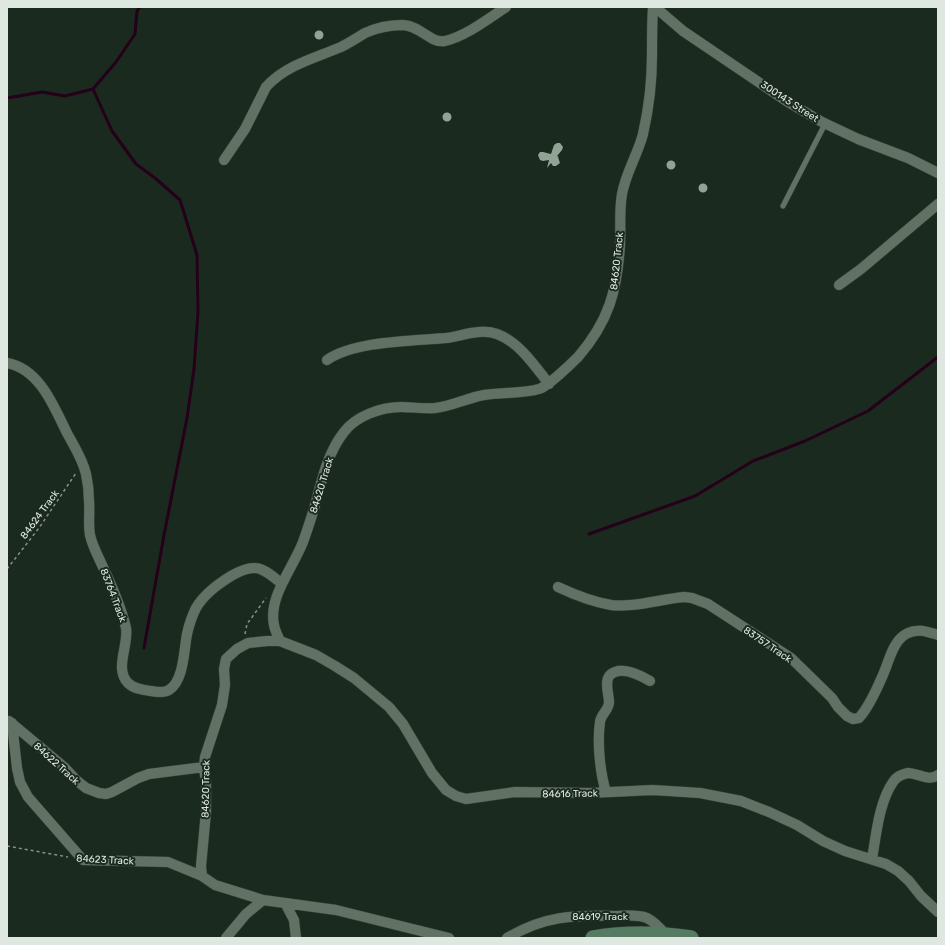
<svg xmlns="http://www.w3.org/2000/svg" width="945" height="945" font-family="Rubik,sans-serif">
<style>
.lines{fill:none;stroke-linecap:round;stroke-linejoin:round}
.stream{stroke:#240118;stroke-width:3}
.building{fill:#91a395}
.lane-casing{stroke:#39453d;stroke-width:6}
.street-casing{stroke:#39453d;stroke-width:11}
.secondary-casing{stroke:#39453d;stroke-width:16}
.path{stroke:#869288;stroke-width:1.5;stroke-dasharray:3 3;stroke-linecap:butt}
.lane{stroke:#617265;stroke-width:5}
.street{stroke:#617265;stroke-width:10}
.secondary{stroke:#557c62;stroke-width:15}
.labels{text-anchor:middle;stroke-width:4;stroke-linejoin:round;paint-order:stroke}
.street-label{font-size:10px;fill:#dee8e0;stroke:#1b2a1f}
</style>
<rect width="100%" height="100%" fill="#1b2a1f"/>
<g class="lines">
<path class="stream" d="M93,89L112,131L136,164L155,178L180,200L197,255L198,312L194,369L187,418L164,535L144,648
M7,98L42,92L65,96L93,89L116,62L135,34L137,11L140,7
M589,534L695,496L753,461L805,441L868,411L938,357"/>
</g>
<path class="building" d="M314.5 35a4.5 4.5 0 1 1 9 0a4.5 4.5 0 1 1-9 0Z
M442.5 117a4.5 4.5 0 1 1 9 0a4.5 4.5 0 1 1-9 0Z
M557,143H560L563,147L562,150L557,156L559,157H558L560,163L556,166H553L551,163L547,168L549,160L543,161L540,160L538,155L540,152H543L551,154L554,145Z
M666.5 165a4.5 4.5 0 1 1 9 0a4.5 4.5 0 1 1-9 0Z
M698.5 188a4.5 4.5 0 1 1 9 0a4.5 4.5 0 1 1-9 0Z"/>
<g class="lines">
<g class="lane-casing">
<path id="lane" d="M783,206L825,124"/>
</g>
<g class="street-casing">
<path id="street" d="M655,7L683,31L788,102L822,122L858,139L908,158L938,173
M224,160L245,129L266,87C286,65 315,58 341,47C349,43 357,38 365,33C376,28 390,25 403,25C421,26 431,44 445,41C466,36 488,19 506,7
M839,285L861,269L938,204
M327,360C354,341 412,341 446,338C462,336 480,328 497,334C519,342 535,366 549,384
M7,363C40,369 54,407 67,433C74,446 83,460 86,474C88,483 89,492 89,501C90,512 88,524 90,535C92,545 98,556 102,565C112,586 121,606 126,628C129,645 114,669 128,683C134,689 143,690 151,691C156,692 164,693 169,690C184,681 184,649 187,634C189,625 192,616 196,608C204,594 218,584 231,576C255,562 262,567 282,584
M558,587C575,595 593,602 611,605C633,608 661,599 684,597L692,598L708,604L791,658L832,698L838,707L847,716L853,719L859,718C869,707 876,691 882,677C889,663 892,640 908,633C918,628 928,632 938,635
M280,641C278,636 275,631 274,625C268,597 293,568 303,542C308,528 313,513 317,498C323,475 329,451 344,432C356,416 381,407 401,407C412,407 423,409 435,408C452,406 467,398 484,395C502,392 521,394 539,389C547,387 571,364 578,357C609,321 617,291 620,245C621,228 619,211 622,194C626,172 638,154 643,134C649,108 652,80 652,54C652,38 652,23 653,7
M9,721L64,767L76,780L86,788L99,793L106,794L112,792L138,778L149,774L204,767
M12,723L17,768L20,782L28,797L83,860L168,862L202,876
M606,792C600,773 597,742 600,722C601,714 609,710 609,702C609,695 604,681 610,675C621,665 640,675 650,681
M872,859C876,836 879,802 893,782C896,777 903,774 908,773C918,773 928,782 938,775
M285,903L294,920L296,938
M226,938L246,914L263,900
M449,938L336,910L263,900L215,885L202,876L201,866L206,812V783L204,767L205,757L222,705L225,685L224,669L226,659L237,649L248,643L267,641H280L316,655L335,666L354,678L389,707L403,724L432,773L446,790L456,796L466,799L515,792L589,793L653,790L700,793L741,801L769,812L797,825L823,841L845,851L886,864L898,871L909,881L921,896L938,912
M507,938C544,916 572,915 614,916C624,916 637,914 647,918C655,922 660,928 666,935"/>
</g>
<g class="secondary-casing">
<path id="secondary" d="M593,938C626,932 658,933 691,938"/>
</g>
<path class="path" d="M7,569L39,528L76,473
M245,634L247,624L266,598
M7,846L68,857"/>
<use href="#lane" class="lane"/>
<use href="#street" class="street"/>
<use href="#secondary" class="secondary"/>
</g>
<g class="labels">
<g class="street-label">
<text transform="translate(790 101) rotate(33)" y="4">300143 Street</text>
<text transform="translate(616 261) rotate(-84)" y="4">84620 Track</text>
<text transform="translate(321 485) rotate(-73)" y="4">84620 Track</text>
<text transform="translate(39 514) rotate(-54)" y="4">84624 Track</text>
<text transform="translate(114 595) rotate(69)" y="4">83764 Track</text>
<text transform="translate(768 644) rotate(34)" y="4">83757 Track</text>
<text transform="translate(57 763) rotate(42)" y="4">84622 Track</text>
<text transform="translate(205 789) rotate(-89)" y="4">84620 Track</text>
<text transform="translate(570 793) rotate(-1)" y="4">84616 Track</text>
<text transform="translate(105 859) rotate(3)" y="4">84623 Track</text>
<text x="600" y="920">84619 Track</text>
</g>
</g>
<rect width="945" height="945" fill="none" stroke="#dee8e0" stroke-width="16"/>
</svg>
